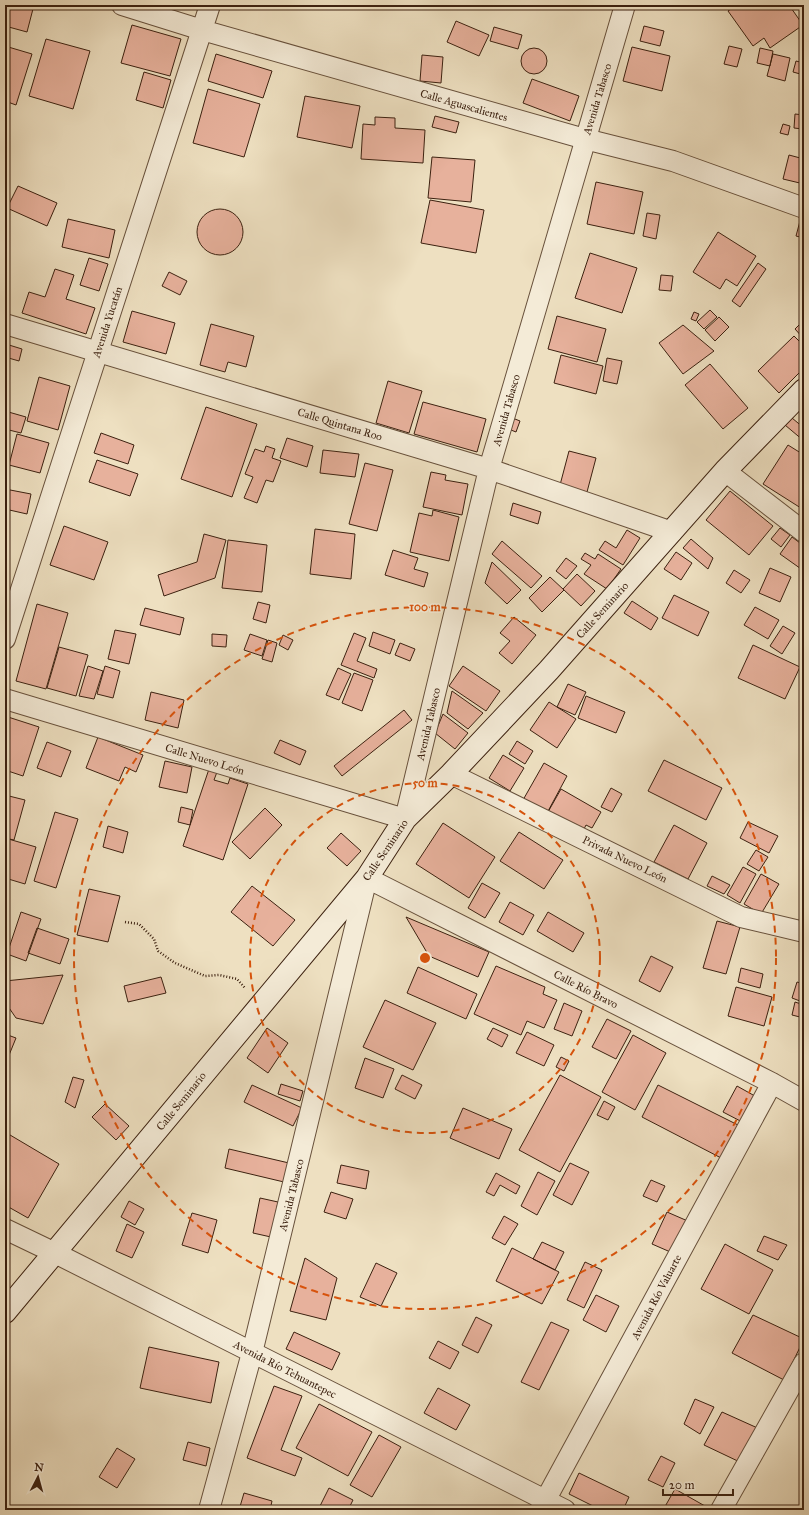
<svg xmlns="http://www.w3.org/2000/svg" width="809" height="1515" font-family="'IM FELL Great Primer',serif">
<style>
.building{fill:#e7b19c;stroke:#3c2110}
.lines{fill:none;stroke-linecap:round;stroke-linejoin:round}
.street-casing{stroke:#68513c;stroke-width:22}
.secondary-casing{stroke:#3c2110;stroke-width:24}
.path{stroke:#3c2110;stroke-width:2.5;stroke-dasharray:1 2;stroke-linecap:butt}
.street{stroke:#f4ebd7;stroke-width:20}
.secondary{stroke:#f4ebd7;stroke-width:22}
.ring{fill:none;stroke:#d7530c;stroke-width:2;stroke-dasharray:7 5}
.labels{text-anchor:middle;stroke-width:3;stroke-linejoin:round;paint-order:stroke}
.street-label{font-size:11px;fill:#3c2110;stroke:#f4ebd7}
.centre{fill:#d7530c;stroke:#f4ebd7;stroke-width:2}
.ring-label{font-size:12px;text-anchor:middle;font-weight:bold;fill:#d7530c;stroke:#f4ebd7;stroke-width:3;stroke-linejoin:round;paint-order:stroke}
</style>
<rect width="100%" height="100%" fill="#eee0c1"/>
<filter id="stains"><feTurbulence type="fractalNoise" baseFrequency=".005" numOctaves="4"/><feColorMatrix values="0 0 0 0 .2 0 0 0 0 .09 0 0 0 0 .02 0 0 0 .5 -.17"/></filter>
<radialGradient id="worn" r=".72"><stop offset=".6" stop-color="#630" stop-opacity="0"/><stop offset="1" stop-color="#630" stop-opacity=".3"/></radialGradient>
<path class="building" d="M5,5H34L27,32L5,26Z
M737,5H789L803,25L770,48L764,38L753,46L728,11Z
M456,21L489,35L479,56L447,42Z
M132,25L181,39L170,76L121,63Z
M644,26L664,31L660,46L640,41Z
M494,27L522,35L518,49L490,41Z
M46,39L90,51L73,109L29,96Z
M5,46L32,54L16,105L5,101Z
M729,46L742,49L737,67L724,64Z
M632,47L670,56L662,91L623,81Z
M521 61a13 13 0 1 1 26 0a13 13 0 1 1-26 0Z
M760,48L773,51L770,66L757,63Z
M216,54L272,71L263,98L208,81Z
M773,54L790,58L785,81L767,76Z
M422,55L443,57L441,83L420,81Z
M796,61L804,63V75L793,72Z
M144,72L171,80L163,108L136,100Z
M532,79L579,96L570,121L523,103Z
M208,89L260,104L244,157L193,143Z
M305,96L360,106L352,148L297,137Z
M795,114L804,115L803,129L794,128Z
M435,116L459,122L456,133L432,127Z
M375,117L395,118V128L425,130L423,163L361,159L363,124L375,125Z
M783,124L790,126L788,135L780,133Z
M789,155L804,159V184L783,179Z
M432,157L475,160L471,202L428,198Z
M596,182L643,192L634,234L587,224Z
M18,186L57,203L47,226L7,208Z
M430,200L484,210L476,253L421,243Z
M197 232a23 23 0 1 1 46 0a23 23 0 1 1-46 0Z
M647,213L660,215L656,239L643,236Z
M68,219L115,230L109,258L62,247Z
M800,221L804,222V238L796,236Z
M718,232L756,256L737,286L726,279L720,289L693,272Z
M590,253L637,268L622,313L575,298Z
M89,258L108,264L99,291L80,285Z
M758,263L766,269L740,307L732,301Z
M55,269L74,275L66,299L95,308L86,334L22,313L29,292L45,297Z
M169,272L187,281L180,295L162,286Z
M661,275L673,276L671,291L659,290Z
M5,277L9,278L5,290Z
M710,310L717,317L704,329L697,322Z
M132,311L175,323L166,354L123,342Z
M694,312L699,314L696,321L691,319Z
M557,316L606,329L597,362L548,349Z
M719,317L729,327L715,341L705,330Z
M804,320V339L795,329Z
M211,324L254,336L246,367L228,362L225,372L200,365Z
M683,325L714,351L683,374L659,343Z
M794,336L804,346V368L779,393L758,371Z
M5,341L9,342L5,355Z
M9,345L22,349L19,361L5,357Z
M561,355L603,366L596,394L554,383Z
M607,358L622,361L617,384L603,381Z
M710,364L748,408L723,429L685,385Z
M39,377L70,386L58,430L27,421Z
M388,381L422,391L409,433L376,423Z
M423,402L486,419L477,452L414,434Z
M206,407L257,424L232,497L181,479Z
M5,411L26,417L21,433L5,429Z
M510,417L520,421L516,432L506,428Z
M792,418L804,428V441L785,425Z
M101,433L134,445L128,464L94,453Z
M17,434L49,443L40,473L9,465Z
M287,438L313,446L307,467L280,458Z
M788,445L804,455V510L763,484Z
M266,446L275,449L272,458L281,461L273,482L266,480L257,503L244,498L253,477L245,474L255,449L264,452Z
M323,450L359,454L355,477L320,473Z
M569,451L596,458L587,492L560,485Z
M97,460L138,474L130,496L89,482Z
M365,463L393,470L377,531L349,524Z
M431,472L446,475L445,480L468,484L462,515L423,507Z
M5,489L31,494L27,514L5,509Z
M730,491L773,526L749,555L706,520Z
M513,503L541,512L538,524L510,515Z
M433,510L459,517L449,561L410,552L419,513L432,516Z
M64,526L108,542L94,580L50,565Z
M780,528L790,535L781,547L771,539Z
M315,529L355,534L351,579L310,574Z
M627,530L640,538L623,565L599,550L605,541L616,548Z
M204,534L226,540L215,578L164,596L158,575L197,562Z
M792,537L804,546V571L780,554Z
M691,539L713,558L708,569L683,548Z
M228,540L267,545L262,592L222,588Z
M502,541L542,576L531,588L492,554Z
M393,550L418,558L414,569L428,573L424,587L385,575Z
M676,552L692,563L681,580L664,569Z
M585,553L595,559L598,554L621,569L607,589L584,574L591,565L581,559Z
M566,558L577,566L566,579L556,571Z
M492,562L521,590L507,604L485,583Z
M770,568L791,577L780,602L759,593Z
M734,570L750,580L741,593L726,583Z
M577,574L595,591L581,606L563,589Z
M550,577L564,590L542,612L529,598Z
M674,595L709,612L698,636L662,618Z
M632,601L658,618L651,630L624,613Z
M258,602L270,605L266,623L253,619Z
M37,604L68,613L46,689L16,681Z
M755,607L779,620L768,639L744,625Z
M145,608L184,618L180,635L140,625Z
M514,617L536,635L512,664L499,653L510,641L500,633Z
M783,626L795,633L782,654L770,646Z
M115,630L136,634L129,664L108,659Z
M373,632L395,640L390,654L369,646Z
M354,633L366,638L357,661L377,669L374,678L341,665Z
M212,634L227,635L226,647L212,646Z
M250,634L267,640L262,656L244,650Z
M283,635L293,640L288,650L279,645Z
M268,640L277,643L272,662L262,659Z
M400,643L415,649L410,661L395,655Z
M753,645L800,667L785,699L738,678Z
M59,647L88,655L76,696L47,688Z
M88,666L103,671L94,699L79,696Z
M105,666L120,671L113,698L97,694Z
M463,666L500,691L486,711L449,686Z
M338,668L351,674L339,700L326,695Z
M354,673L373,680L362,711L342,703Z
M568,684L586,692L575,715L557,707Z
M452,691L483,713L468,729L447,713Z
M151,692L184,700L178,728L145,720Z
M586,696L625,712L616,733L578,718Z
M549,702L576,719L557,748L530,730Z
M404,710L412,720L342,776L334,766Z
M443,714L468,733L455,749L435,733Z
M5,716L39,727L23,776L5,770Z
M98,737L143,755L136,772L125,767L119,781L86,768Z
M280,740L306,751L300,765L274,753Z
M517,741L533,751L525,764L509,754Z
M47,742L71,751L61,777L37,768Z
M503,755L524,768L510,791L489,778Z
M664,760L722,788L706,820L648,791Z
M165,761L192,767L187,793L159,787Z
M544,763L567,776L547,813L523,800Z
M209,769L217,772L214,780L228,784L230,778L248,784L223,860L183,846Z
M611,788L622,794L612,812L601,807Z
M561,789L601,812L592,828L586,825L583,831L548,812Z
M5,795L25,800L14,840L5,838Z
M181,807L193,810L190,825L178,822Z
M265,808L282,825L250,859L232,842Z
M55,812L78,819L56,888L34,881Z
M748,822L778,836L769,853L740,838Z
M443,823L495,857L469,898L416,864Z
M674,825L707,843L688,879L654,862Z
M108,826L128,832L123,853L103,847Z
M519,832L563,860L544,889L500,861Z
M341,833L361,851L347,866L327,848Z
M5,838L36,847L25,884L5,878Z
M756,850L768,857L759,871L747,864Z
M743,867L756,874L740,903L727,895Z
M761,874L779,884L761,914L744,904Z
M712,876L730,885L724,894L707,886Z
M482,883L500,893L485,918L468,908Z
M252,886L295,920L273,946L231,912Z
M89,889L120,896L108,942L77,935Z
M510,902L534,915L523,935L499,922Z
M21,912L41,919L26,961L7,954Z
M548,912L584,933L573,952L537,931Z
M406,917L489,952L478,977L429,956Z
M717,921L740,927L726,974L703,968Z
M37,928L69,939L60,964L28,953Z
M651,956L673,967L660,992L639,981Z
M496,966L545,987L543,994L557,1000L544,1028L527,1021L521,1035L474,1014Z
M418,967L477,994L466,1019L407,993Z
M741,968L763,974L760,988L738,982Z
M63,975L43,1024L16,1018L5,1002V981Z
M161,977L166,993L128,1002L124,986Z
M797,982L804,984L800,1001L792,998Z
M736,987L772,997L764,1026L728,1016Z
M385,1000L436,1023L413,1070L363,1047Z
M795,1002L804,1005V1018L792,1015Z
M564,1003L582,1011L572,1036L554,1029Z
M607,1019L631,1031L616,1059L592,1047Z
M267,1028L288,1043L268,1073L247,1058Z
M493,1028L508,1035L502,1047L487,1039Z
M527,1032L554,1045L544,1066L516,1053Z
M5,1034L16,1038L5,1065Z
M633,1035L666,1053L635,1110L602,1092Z
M561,1057L569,1061L564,1071L556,1067Z
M365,1058L394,1069L383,1098L355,1088Z
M402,1075L422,1085L415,1099L395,1089Z
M560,1075L601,1097L560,1172L519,1150Z
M73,1077L84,1080L75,1108L65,1102Z
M281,1084L303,1091L300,1101L278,1094Z
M252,1085L302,1108L293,1126L244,1102Z
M658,1085L742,1127L725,1160L642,1117Z
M737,1086L762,1100L748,1125L723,1112Z
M604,1101L615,1107L608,1120L597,1115Z
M105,1104L129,1126L116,1140L92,1117Z
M463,1108L512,1129L499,1159L450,1138Z
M5,1132L59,1164L28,1218L5,1205Z
M229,1149L289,1163L284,1182L225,1168Z
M570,1163L589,1172L572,1205L553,1195Z
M341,1165L369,1171L366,1189L337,1183Z
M538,1172L555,1181L537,1215L521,1206Z
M496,1173L520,1186L516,1194L500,1185L494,1196L486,1192Z
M651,1180L665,1186L657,1202L643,1196Z
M331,1192L353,1199L346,1219L324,1212Z
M260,1198L278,1202L271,1237L253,1233Z
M129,1201L144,1209L135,1225L121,1217Z
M667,1212L690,1222L675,1254L652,1244Z
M192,1213L217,1220L208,1253L182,1245Z
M504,1216L518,1224L505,1245L492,1238Z
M127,1224L144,1232L132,1258L116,1251Z
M764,1236L787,1245L778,1260L757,1251Z
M542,1242L564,1252L555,1270L533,1259Z
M725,1244L773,1270L749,1314L701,1289Z
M512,1248L559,1272L542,1304L496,1281Z
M305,1258L337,1278L326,1320L290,1311Z
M585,1262L602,1270L584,1308L567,1300Z
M376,1263L397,1273L381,1306L360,1297Z
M596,1295L619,1306L606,1332L583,1320Z
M753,1315L804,1339L784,1380L732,1353Z
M476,1317L492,1325L478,1353L462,1345Z
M551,1322L569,1330L539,1390L521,1382Z
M294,1332L340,1353L332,1370L286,1349Z
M438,1341L459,1352L450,1369L429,1358Z
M149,1347L219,1362L211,1403L140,1388Z
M274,1386L302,1396L281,1450L302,1458L295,1476L247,1458Z
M438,1388L470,1405L456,1430L424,1413Z
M695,1399L714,1407L700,1434L684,1424Z
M319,1404L372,1432L348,1476L296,1448Z
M722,1412L762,1430L744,1464L704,1445Z
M379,1435L401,1447L372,1497L350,1485Z
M188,1442L210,1448L206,1466L183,1460Z
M117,1448L135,1459L117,1488L99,1477Z
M661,1456L675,1463L663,1487L648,1480Z
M579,1473L629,1497L623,1510H601L569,1494Z
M329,1488L353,1500L348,1510H318Z
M675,1489L712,1510H663Z
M244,1493L272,1501L270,1510H239Z"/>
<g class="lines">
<g class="street-casing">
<path id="street" d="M122,5L202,30L585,139L673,161L804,208
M5,324L489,469L672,532
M725,471L804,532
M5,639L210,5
M5,699L405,819L489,469L625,5
M451,774L741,917L804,932
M5,1229L55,1253L565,1510
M209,1510L252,1353L367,878L772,1083L804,1101
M540,1510L772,1083
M721,1510L804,1363"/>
</g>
<g class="secondary-casing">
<path id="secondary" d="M5,1312L367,878L405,819L451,774L549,670L725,471L804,390"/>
</g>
<path class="path" d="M125,922L139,924L154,939L158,951L175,963L205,976L219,975L237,979L245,988"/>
<use href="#street" class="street"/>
<use href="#secondary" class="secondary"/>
</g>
<g class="ring">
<circle cx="425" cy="958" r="175"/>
<circle cx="425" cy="958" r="351"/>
</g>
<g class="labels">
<g class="street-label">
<text transform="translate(597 99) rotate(-73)" y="4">Avenida Tabasco</text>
<text transform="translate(464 105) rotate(16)" y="4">Calle Aguascalientes</text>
<text transform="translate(107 322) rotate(-72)" y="4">Avenida Yucatán</text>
<text transform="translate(506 410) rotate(-74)" y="4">Avenida Tabasco</text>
<text transform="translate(340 424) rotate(17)" y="4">Calle Quintana Roo</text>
<text transform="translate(602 610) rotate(-48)" y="4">Calle Seminario</text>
<text transform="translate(428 724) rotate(-77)" y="4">Avenida Tabasco</text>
<text transform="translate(205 759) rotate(17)" y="4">Calle Nuevo León</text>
<text transform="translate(385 850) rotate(-56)" y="4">Calle Seminario</text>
<text transform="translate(625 859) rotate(26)" y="4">Privada Nuevo León</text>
<text transform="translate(586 989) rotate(27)" y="4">Calle Río Bravo</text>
<text transform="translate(181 1101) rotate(-51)" y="4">Calle Seminario</text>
<text transform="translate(291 1195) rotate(-76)" y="4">Avenida Tabasco</text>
<text transform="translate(656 1297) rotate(-62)" y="4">Avenida Río Valuarte</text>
<text transform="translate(285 1369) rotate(27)" y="4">Avenida Río Tehuantepec</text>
</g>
</g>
<circle cx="425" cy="958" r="6" class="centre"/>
<g class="ring-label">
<text x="425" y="611">100 m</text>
<text x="425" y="787">50 m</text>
</g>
<rect width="809" height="1515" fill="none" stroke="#eee0c1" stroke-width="20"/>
<rect x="6" y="6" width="797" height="1503" fill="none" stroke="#3c2110" stroke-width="2"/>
<rect x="10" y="10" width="789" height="1495" fill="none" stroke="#3c2110"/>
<g transform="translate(38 1477) rotate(6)" stroke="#f4ebd7" stroke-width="3" paint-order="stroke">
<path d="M0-3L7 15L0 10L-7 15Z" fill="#3c2110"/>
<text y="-6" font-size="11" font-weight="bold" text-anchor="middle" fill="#3c2110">N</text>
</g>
<path d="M663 1489v6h70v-6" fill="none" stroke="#3c2110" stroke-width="2"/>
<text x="669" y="1489" font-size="12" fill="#3c2110" stroke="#f4ebd7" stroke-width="3" paint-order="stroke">20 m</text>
<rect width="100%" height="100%" filter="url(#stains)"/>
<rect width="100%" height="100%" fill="url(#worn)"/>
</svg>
